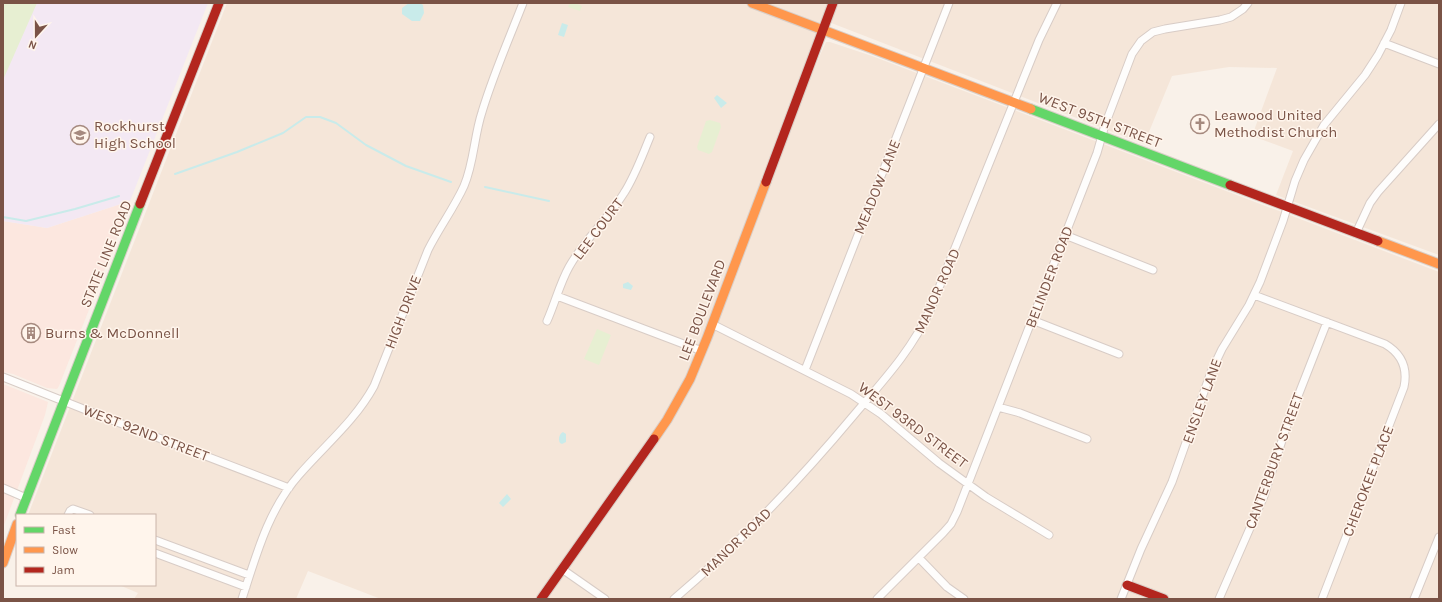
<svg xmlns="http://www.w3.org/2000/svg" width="1442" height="602" font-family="Karla,sans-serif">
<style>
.residential{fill:#f5e6d9}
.commercial{fill:#fce7df}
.education{fill:#f3e8f3}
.green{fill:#e7efd2}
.water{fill:#c9ebea}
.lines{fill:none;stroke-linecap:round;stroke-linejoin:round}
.stream{stroke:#c9ebea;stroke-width:2}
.street-casing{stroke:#d8ccc6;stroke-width:9}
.fast-casing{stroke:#d9cec7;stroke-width:11}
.slow-casing{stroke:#d9cec7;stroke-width:11}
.jam-casing{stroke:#d9cec7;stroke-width:11}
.street{stroke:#fefdfc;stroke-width:7}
.fast{stroke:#63d668;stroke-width:9}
.slow{stroke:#ff974d;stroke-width:9}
.jam{stroke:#b3261e;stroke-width:9}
.labels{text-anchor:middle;stroke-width:3;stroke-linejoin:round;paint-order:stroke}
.poi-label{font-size:15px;fill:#7a5346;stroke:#fff5ec;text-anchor:start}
.street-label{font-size:15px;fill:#7a5346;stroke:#fff5ec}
</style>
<rect width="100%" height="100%" fill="#f9f1e9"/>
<path class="residential" d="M227,3H1439V255L1276,195L1293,151L1252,136L1277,68L1229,67L1172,76L1144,144L821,19L814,42L699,345H693L600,316L688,350L693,354L695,358L676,401L538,599H381L308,571L296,599H134L138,593L119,585H155V515H28Z
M826,42H830L872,56L1439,272V599H547L662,434L821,53Z"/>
<path class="commercial" d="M130,201L127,213L59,386L57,389L47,388L13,374L3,372V221L47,228Z
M3,384L48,402L45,415L3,528Z"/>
<path class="education" d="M3,3H208L130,201L47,228L3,221Z"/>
<path class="green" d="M3,3H37L3,80Z
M570,3H575L582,6L580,11L568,7Z
M710,120L720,123L721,127L712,152L709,154L698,150L697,147L706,121Z
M597,329L611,335L599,365L584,359Z"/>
<path class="water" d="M409,3H420L423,5L424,13L420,21H412L402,14V8Z
M562,23L568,25L564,37L558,35Z
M717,95L727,103L721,108L714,98Z
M628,282L633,286L631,290L623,288V284Z
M563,432L566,434V442L562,444L560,443C558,440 559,434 563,432Z
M507,494L511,499L503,507L499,503Z"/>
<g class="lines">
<path class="stream" d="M175,174L237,152L283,133L306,117H320L336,123L366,145L406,166L451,182
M485,187L549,201
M3,217L26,221L75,209L119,196"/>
<g class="street-casing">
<path id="street" d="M1384,43L1439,64
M1356,233L1370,203L1378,192L1439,124
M1065,235L1153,270
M1254,295L1385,344C1402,354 1408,368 1404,387L1322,599
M557,296L702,351
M1032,320L1119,354
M547,321C555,303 560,283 569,267C584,240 608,219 624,193C635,176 642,156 650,137
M712,324L851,394L881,414L939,463L986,497L1049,535
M805,370L949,3
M3,377L91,412L289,488
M998,407L1020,413L1087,439
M3,488L26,498
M68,515L70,511L73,509L90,515
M155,540L249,575
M155,553L246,587
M919,558L947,587L964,599
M562,569L605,599
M242,599C256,556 268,510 299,475C324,446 355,421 374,386L428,250C439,228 454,208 464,186C474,163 474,136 482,112C493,75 509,39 523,3
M674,599C741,542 798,482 854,415C882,382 912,350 930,310L1039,40L1057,3
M877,599L943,533L951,524L957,512L1097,153L1105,125L1132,54L1141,41L1153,32L1165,29L1220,20L1231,17L1243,9L1248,3
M1121,599L1141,549L1172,482L1211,372L1222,349L1249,305L1260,282L1283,221L1295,181L1304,160L1324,125L1365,75L1378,55L1391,30L1401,3
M1219,599L1264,496L1289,419L1327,322
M1414,599L1439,537"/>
</g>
<g class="fast-casing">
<path id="fast" d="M1031,109L1230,185
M20,515L140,204"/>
</g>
<g class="slow-casing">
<path id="slow" d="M752,3L1031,109
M1378,241L1439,264
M654,439L667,420L690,379L707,338L766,182
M3,563L17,524"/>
</g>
<g class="jam-casing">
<path id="jam" d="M766,182L833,3
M1230,185L1378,241
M140,204L219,3
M1127,585L1164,599
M541,599L654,439"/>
</g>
<use href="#street" class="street"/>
<use href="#fast" class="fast"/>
<use href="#slow" class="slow"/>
<use href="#jam" class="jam"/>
</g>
<defs>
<g id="church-ring" transform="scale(1)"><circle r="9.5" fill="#fff5ec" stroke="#a68a7f" stroke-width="1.5"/><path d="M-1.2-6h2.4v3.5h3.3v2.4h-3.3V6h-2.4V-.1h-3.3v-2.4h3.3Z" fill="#a68a7f"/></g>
<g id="school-ring" transform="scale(1)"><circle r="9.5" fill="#fff5ec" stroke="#a68a7f" stroke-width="1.5"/><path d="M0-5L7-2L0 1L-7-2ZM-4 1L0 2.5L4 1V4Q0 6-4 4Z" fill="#a68a7f"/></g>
<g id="building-ring" transform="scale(1)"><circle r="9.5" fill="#fff5ec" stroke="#a68a7f" stroke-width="1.5"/><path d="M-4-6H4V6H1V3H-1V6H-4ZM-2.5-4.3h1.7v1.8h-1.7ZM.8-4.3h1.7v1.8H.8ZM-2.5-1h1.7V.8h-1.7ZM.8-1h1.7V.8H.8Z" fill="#a68a7f"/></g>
</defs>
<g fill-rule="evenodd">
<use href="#church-ring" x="1200" y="124"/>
<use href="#school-ring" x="80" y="135"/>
<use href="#building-ring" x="31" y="333"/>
</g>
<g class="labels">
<g class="poi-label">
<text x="1214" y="120">Leawood United<tspan x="1214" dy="17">Methodist Church</tspan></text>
<text x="94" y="131">Rockhurst<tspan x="94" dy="17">High School</tspan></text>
<text x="45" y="338">Burns &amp; McDonnell</text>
</g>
<g class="street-label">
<text transform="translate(1100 120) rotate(21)" y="5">WEST 95TH STREET</text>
<text transform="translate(877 187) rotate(-68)" y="5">MEADOW LANE</text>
<text transform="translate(598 229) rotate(-53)" y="5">LEE COURT</text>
<text transform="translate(106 254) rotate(-68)" y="5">STATE LINE ROAD</text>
<text transform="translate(1049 277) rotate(-69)" y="5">BELINDER ROAD</text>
<text transform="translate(937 291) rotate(-66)" y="5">MANOR ROAD</text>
<text transform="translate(702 310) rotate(-69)" y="5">LEE BOULEVARD</text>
<text transform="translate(403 312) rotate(-69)" y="5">HIGH DRIVE</text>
<text transform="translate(1202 401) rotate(-70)" y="5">ENSLEY LANE</text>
<text transform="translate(913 425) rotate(37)" y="5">WEST 93RD STREET</text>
<text transform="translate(146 433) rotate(21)" y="5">WEST 92ND STREET</text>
<text transform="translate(1274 461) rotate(-70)" y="5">CANTERBURY STREET</text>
<text transform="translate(1368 481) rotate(-69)" y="5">CHEROKEE PLACE</text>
<text transform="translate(736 542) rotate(-44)" y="5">MANOR ROAD</text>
</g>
</g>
<rect width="1442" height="602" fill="none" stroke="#7a5346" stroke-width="8"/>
<rect x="16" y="514" width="140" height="72" fill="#fff5ec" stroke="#cab4aa"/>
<rect x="24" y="527" width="20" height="6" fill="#63d668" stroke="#cab4aa"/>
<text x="52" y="534" font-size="12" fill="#7a5346">Fast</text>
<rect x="24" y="547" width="20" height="6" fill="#ff974d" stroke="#cab4aa"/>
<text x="52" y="554" font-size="12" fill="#7a5346">Slow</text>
<rect x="24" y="567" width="20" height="6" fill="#b3261e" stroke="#cab4aa"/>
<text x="52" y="574" font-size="12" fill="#7a5346">Jam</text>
<g transform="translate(36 36) rotate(201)" stroke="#fff5ec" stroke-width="3" paint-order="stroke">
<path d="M0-3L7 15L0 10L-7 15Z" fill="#7a5346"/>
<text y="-6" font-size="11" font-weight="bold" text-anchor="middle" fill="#7a5346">N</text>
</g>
</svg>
